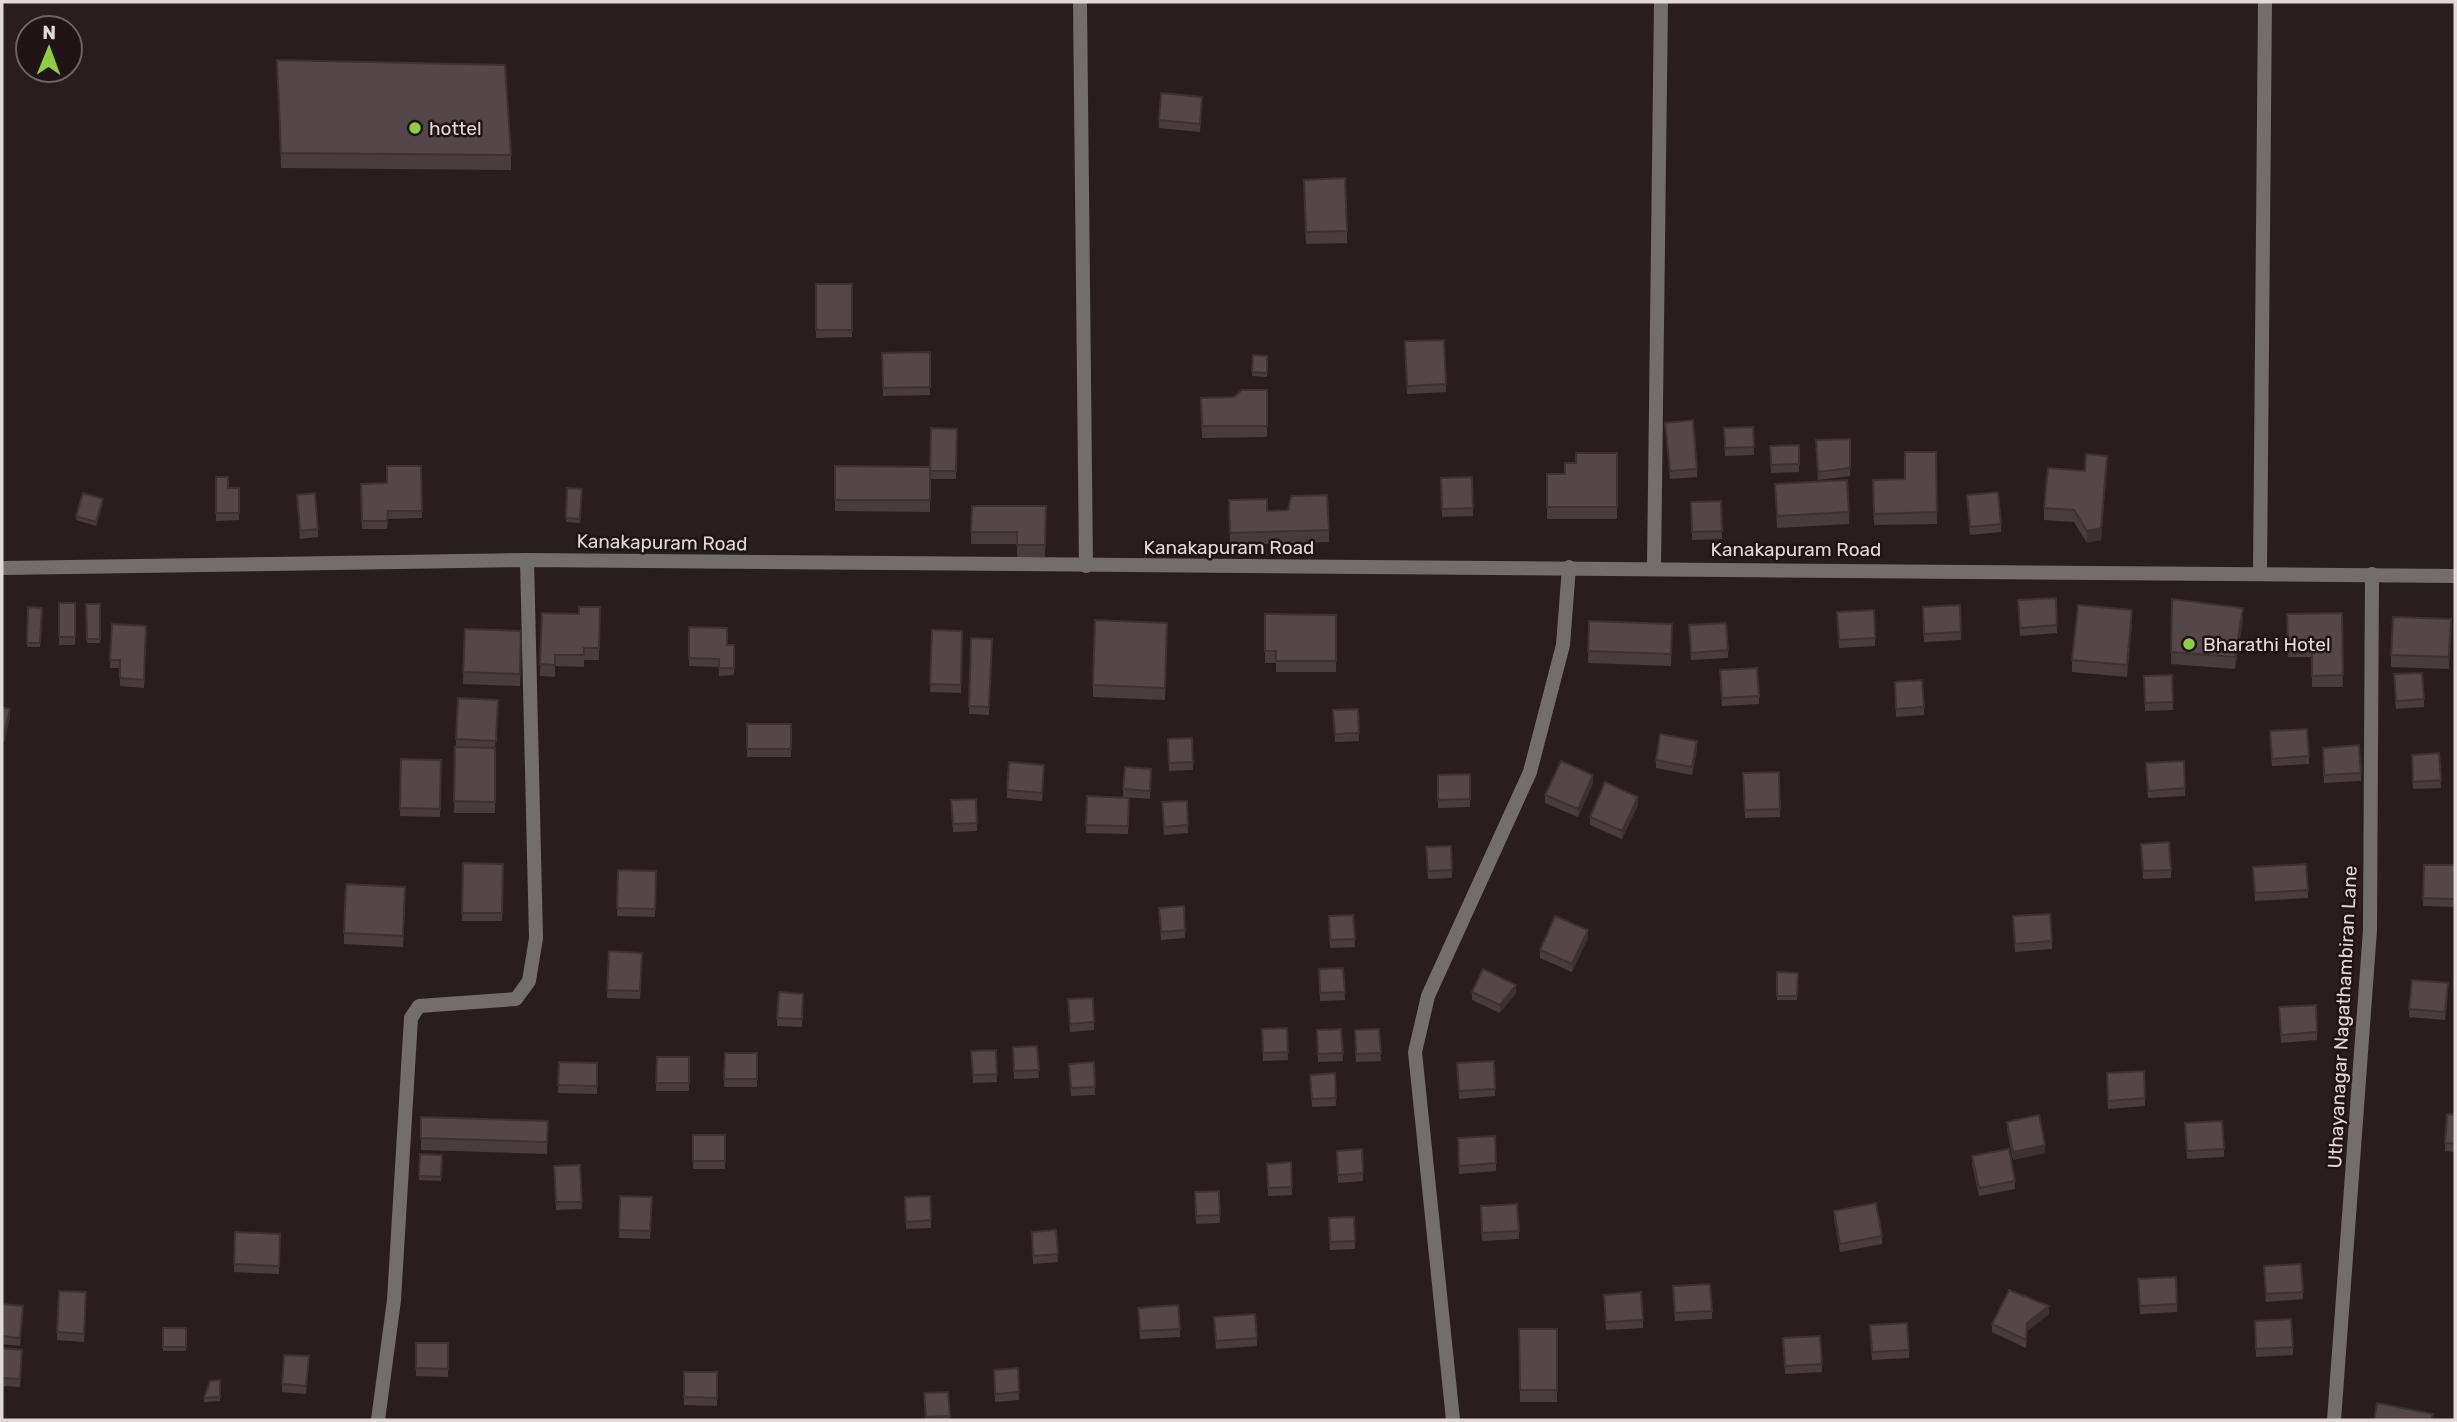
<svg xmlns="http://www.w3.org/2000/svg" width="2457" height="1422" font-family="Rubik,sans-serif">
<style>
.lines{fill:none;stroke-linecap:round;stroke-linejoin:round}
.minor{stroke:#746d6e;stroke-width:14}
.tertiary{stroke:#746d6e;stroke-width:14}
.wall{fill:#493c3f}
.shaded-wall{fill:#3c3133}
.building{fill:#554649;stroke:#3c3133;stroke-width:2}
.poi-dot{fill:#8dce44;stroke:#201417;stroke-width:2.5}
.labels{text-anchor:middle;stroke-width:5;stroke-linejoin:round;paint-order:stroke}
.poi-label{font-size:19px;fill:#e1d8d9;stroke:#201417;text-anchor:start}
.street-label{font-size:19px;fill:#e1d8d9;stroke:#201417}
</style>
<rect width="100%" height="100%" fill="#2a1d20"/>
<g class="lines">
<path class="minor" d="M1080,2L1086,566
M1654,567L1661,2
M2260,572L2265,2
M378,1420L394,1300L411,1018L419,1006L516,999L529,981L536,938L527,560
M1453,1420L1415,1052L1428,996L1530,772L1563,645L1569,567
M2334,1420L2370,930L2372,574"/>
<path class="tertiary" d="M2,568L527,560L2455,576"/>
</g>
<path class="wall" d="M277,60L511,155V170L281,168Z
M1202,104L1200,132L1159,128V120Z
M1304,192L1347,231V243L1306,244Z
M816,284H852V337L816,338Z
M1444,340L1446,392L1407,394L1405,341Z
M930,352V395L883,396L882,353Z
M1253,355L1267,356V377L1252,376Z
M1267,390V437L1202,438L1201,398L1234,397Z
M1665,423L1697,469V477L1670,479Z
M1753,427L1754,455L1725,456L1724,428Z
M957,429L956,479H930V512L835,511V466L930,467Z
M1850,439V476L1818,480L1816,448Z
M1799,445V472L1771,473L1770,446Z
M1936,452L1937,524L1874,525L1873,480L1905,479Z
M1617,453V519H1547V474H1565L1576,463Z
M421,466L422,518L388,519L387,529H362L361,484L387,483Z
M2107,467L2101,540L2087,543L2074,522L2044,520V508L2085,471Z
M216,477L228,488H239V520L216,521Z
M1472,477L1473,516L1442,517L1441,478Z
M1775,484L1849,512V524L1777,528Z
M567,488L582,489L580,523L566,522Z
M297,495L318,529V537L300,539Z
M1967,495L2001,524V532L1970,535Z
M1229,500L1267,511L1329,530V542L1230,545Z
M1721,501L1722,539L1692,540L1691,502Z
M103,503L96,526L76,520V516Z
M972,506H1046L1045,557H1017V544H971Z
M2172,599L2243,620L2235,669L2171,664Z
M59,603H75V645H59Z
M86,604H100V643H87Z
M28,607L42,608L40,647H27Z
M600,607L599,660H584V667L555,666V677L540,676L542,613L579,614Z
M2018,608L2057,625V633L2020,636Z
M2342,613L2343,687H2312V657H2288L2287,614Z
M1265,614L1336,615V672H1276V663H1265Z
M1923,615L1961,632V640L1924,642Z
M2451,619L2449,669L2391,667V655Z
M1837,620L1875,638V646L1839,648Z
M1589,621L1672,624L1671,666L1588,663Z
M2132,622L2127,677L2072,672V660Z
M112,624L146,626L144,688L120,686V668H110Z
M689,627L727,645H734V675L719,676V667L689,666Z
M465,629L521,631L520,686L463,684Z
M932,630L962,631L961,693L930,692Z
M1689,633L1728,650V658L1691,660Z
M1167,635L1165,700L1093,697V685Z
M971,638L992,639L989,715L969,714Z
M2172,675L2173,710L2145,711L2144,676Z
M1720,678L1759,696V704L1722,706Z
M2394,682L2424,699V707L2396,709Z
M1895,690L1924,707V715L1896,717Z
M498,700L495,749V813H454L456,739Z
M2,707L10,717L4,742H2Z
M1358,709L1359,741L1335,742L1333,710Z
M747,724H791V757H747Z
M1192,738L1193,770L1169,771L1168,739Z
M2270,739L2309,756V764L2272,766Z
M1697,749L1692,775L1656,768V760Z
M2439,753L2441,788L2413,789L2412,755Z
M2323,755L2361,773V781L2324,783Z
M401,759L441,760L440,817L400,816Z
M1151,769L1150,799L1123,797V789Z
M2146,771L2185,788V796L2148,798Z
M1779,772L1780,817L1745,818L1743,773Z
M1044,773L1042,801L1007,798V790Z
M1470,774V807L1438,808V775Z
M1593,783L1578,817L1545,803V795Z
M1087,796L1129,798L1128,834L1086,833Z
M976,799L977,831L953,832L951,800Z
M1187,801L1188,833L1164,835L1162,802Z
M1638,805L1622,839L1590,825V817Z
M1451,846L1452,878L1428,879L1426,847Z
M2141,852L2171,870V878L2143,879Z
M463,863L503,864L502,921H462Z
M2424,865H2455V907L2423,906Z
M618,870L656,871L655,917L617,916Z
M2253,875L2308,890V898L2255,901Z
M405,899L403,947L344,944V933Z
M1184,906L1185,938L1161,940L1159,908Z
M1353,915L1355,947L1330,948L1329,916Z
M2013,924L2052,941V949L2015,952Z
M1588,938L1572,972L1540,958V950Z
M609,951L642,953L640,999L607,998Z
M1343,968L1345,1000L1320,1001L1319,969Z
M1777,972L1798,973L1797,1000H1777Z
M2448,991L2445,1020L2409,1017V1009Z
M1472,992L1516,993L1500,1013L1472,1000Z
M803,994L802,1027L777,1026V1018Z
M1093,998L1094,1030L1070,1032L1068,999Z
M2279,1015L2317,1032V1040L2281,1043Z
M1287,1028L1288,1060L1263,1061L1262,1029Z
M1341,1029L1343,1061L1318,1062L1317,1030Z
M1379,1029L1381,1061L1356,1062L1355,1030Z
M1037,1046L1039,1078L1014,1079L1013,1047Z
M996,1050L997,1082L973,1083L971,1051Z
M725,1053H757V1087H724Z
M657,1057H689V1091H656Z
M559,1062L597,1063V1094L558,1093Z
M1094,1062L1095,1095L1071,1096L1069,1064Z
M1457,1071L1495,1089V1096L1459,1099Z
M1335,1073L1336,1106L1312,1107L1310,1075Z
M2107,1081L2145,1098V1106L2108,1109Z
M2455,1115V1152L2445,1151V1143Z
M421,1117L548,1121L547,1154L421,1150Z
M2007,1122L2045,1153L2013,1160L2007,1130Z
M2185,1131L2224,1149V1157L2187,1159Z
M693,1135H725V1169H693Z
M1458,1146L1496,1163V1171L1459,1174Z
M1362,1149L1363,1181L1338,1183L1337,1151Z
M420,1154L442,1155L441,1181L419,1180Z
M1972,1156L2015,1181V1189L1979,1196L1972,1164Z
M1291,1162L1292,1195L1268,1196L1267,1164Z
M580,1165L582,1209L556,1210L554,1166Z
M1219,1191L1220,1223L1196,1224L1195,1192Z
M620,1196L652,1197L650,1239L619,1238Z
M930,1196L931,1228L906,1229L905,1197Z
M1834,1211L1882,1236V1244L1840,1252L1834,1219Z
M1481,1214L1519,1231V1239L1482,1241Z
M1354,1217L1355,1249L1330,1250L1329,1218Z
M1056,1230L1058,1262L1033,1264L1032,1232Z
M235,1232L280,1234L279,1274L234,1272Z
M2264,1274L2303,1292V1299L2266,1302Z
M2138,1287L2177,1304V1312L2140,1314Z
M86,1292L84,1342L57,1340V1332Z
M1673,1294L1712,1311V1319L1675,1321Z
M1604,1303L1643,1320V1328L1606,1330Z
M2,1304L23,1314L20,1346L2,1344Z
M1138,1308L1180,1329V1337L1140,1339Z
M2049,1314L2027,1331L2026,1348L1992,1332V1324Z
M1214,1317L1257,1338V1346L1216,1349Z
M1870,1325L1909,1350V1358L1872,1360Z
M163,1328H186V1351H163Z
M1519,1329H1557V1402H1520Z
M2255,1329L2293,1347V1355L2256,1357Z
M416,1343H448V1377L416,1376Z
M1783,1346L1822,1364V1372L1785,1374Z
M2,1348L22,1358L20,1387L2,1386Z
M309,1364L306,1394L282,1392V1384Z
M1018,1368L1019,1400L995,1402L994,1370Z
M684,1372H717V1406L684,1405Z
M220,1380V1401L204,1402V1398Z
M948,1392L950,1420H925L924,1393Z"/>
<path class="shaded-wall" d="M2107,456L2101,540L2087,543V531Z
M2243,608V620L2235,669V657Z
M2132,610V622L2127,677V665Z
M10,709V717L4,742V734Z
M1697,741V749L1692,775V767Z
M1593,775V783L1578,817V809Z
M1638,797V805L1622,839V831Z
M1588,930V938L1572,972V964Z
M1516,985V993L1500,1013V1005Z
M2045,1145V1153L2013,1160V1152Z
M2049,1306V1314L2027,1331L2026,1348L2027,1323Z"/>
<path class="building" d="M277,60L505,65L511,155L281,153Z
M1161,93L1202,97L1200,124L1159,120Z
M1345,178L1347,231L1306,232L1304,180Z
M816,284H852V330H816Z
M1444,340L1446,384L1407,386L1405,341Z
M930,352V387L883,388L882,353Z
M1253,355L1267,356V373L1252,372Z
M1242,390H1267V426H1202L1201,398L1234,397Z
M1693,420L1697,469L1670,471L1665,423Z
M1753,427L1754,447L1725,448L1724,428Z
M931,428L957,429L956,471H930Z
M1850,439V468L1818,472L1816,440Z
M1799,445V464L1771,465L1770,446Z
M1905,452H1936L1937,512L1874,514L1873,480L1905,479Z
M1576,453H1617V507H1547V474H1565V463H1576Z
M2086,454L2107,456L2101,528L2087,531L2074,510L2044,508L2048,468L2085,471Z
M387,466H421L422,511H388L387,521H362L361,484L387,483Z
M835,466L930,467V500H835Z
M216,477H228V488H239V513H216Z
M1472,477L1473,508L1442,509L1441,478Z
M1847,480L1849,512L1777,516L1775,484Z
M567,488L582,489L580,519L566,518Z
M1998,492L2001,524L1970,527L1967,495Z
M83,493L103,499L96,522L76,516Z
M315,493L318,529L300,531L297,495Z
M1327,495L1329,530L1230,533L1229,500L1267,499V511L1288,510L1291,496Z
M1721,501L1722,531L1692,532L1691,502Z
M972,506H1046L1045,545H1017V532H971Z
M2056,598L2057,625L2020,628L2018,600Z
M2172,599L2243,608L2235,657L2171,652Z
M59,603H75V637H59Z
M86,604H100V639H87Z
M1960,605L1961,632L1924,634L1923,607Z
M2078,605L2132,610L2127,665L2072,660Z
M28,607L42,608L40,643H27Z
M579,607H600L599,648H584V655H555V665L540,664L542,613L579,614Z
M1874,610L1875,638L1839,640L1837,612Z
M2342,613L2343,675L2312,676V645H2288L2287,614Z
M1265,614L1336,615V661H1276V651H1265Z
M2393,617L2451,619L2449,657L2391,655Z
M1095,620L1167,623L1165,688L1093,685Z
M1589,621L1672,624L1671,654L1588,651Z
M1726,623L1728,650L1691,653L1689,625Z
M112,624L146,626L144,680L120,678V660H110Z
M689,627L727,628V645H734V668H719V659L689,658Z
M465,629L521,631L520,674L463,672Z
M932,630L962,631L961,685L930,684Z
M971,638L992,639L989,707L969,706Z
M1757,668L1759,696L1722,698L1720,670Z
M2422,673L2424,699L2396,701L2394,674Z
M2172,675L2173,702L2145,703L2144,676Z
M1922,680L1924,707L1896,709L1895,682Z
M458,698L498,700L496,741L456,739Z
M2,707L10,709L4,734H2Z
M1358,709L1359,733L1335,734L1333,710Z
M747,724H791V749H747Z
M2307,729L2309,756L2272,759L2270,731Z
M1660,734L1697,741L1692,767L1656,760Z
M1192,738L1193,762L1169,763L1168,739Z
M2359,745L2361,773L2324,775L2323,748Z
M455,747L495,748V802L454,801Z
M2439,753L2441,780L2413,782L2412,755Z
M401,759L441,760L440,809L400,808Z
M1561,761L1593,775L1578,809L1545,795Z
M2184,761L2185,788L2148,791L2146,763Z
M1009,762L1044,765L1042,793L1007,790Z
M1125,767L1151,769L1150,791L1123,789Z
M1779,772L1780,809L1745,810L1743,773Z
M1470,774V799L1438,800V775Z
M1605,782L1638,797L1622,831L1590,817Z
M1087,796L1129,798L1128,826L1086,825Z
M976,799L977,823L953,824L951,800Z
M1187,801L1188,825L1164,827L1162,802Z
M2169,842L2171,870L2143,871L2141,844Z
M1451,846L1452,870L1428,871L1426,847Z
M463,863L503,864L502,913H462Z
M2306,864L2308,890L2255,893L2253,867Z
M2424,865H2455V899L2423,898Z
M618,870L656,871L655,909L617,908Z
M346,884L405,887L403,936L344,933Z
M1184,906L1185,930L1161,932L1159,908Z
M2050,914L2052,941L2015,944L2013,916Z
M1353,915L1355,939L1330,940L1329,916Z
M1555,916L1588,930L1572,964L1540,950Z
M609,951L642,953L640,991L607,990Z
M1343,968L1345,992L1320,993L1319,969Z
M1483,969L1516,985L1500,1005L1472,992Z
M1777,972L1798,973L1797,996H1777Z
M2412,980L2448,983L2445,1012L2409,1009Z
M779,992L803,994L802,1019L777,1018Z
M1093,998L1094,1022L1070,1024L1068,999Z
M2316,1005L2317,1032L2281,1035L2279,1007Z
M1287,1028L1288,1052L1263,1053L1262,1029Z
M1341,1029L1343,1053L1318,1054L1317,1030Z
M1379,1029L1381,1053L1356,1054L1355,1030Z
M1037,1046L1039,1070L1014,1071L1013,1047Z
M996,1050L997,1074L973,1075L971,1051Z
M725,1053H757V1079H724Z
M657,1057H689V1083H656Z
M1494,1061L1495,1089L1459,1091L1457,1063Z
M559,1062L597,1063V1086L558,1085Z
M1094,1062L1095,1087L1071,1088L1069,1064Z
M2144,1071L2145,1098L2108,1101L2107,1073Z
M1335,1073L1336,1098L1312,1099L1310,1075Z
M2447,1114L2455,1115V1144L2445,1143Z
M2039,1115L2045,1145L2013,1152L2007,1122Z
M421,1117L548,1121L547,1142L421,1138Z
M2222,1121L2224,1149L2187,1151L2185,1123Z
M693,1135H725V1161H693Z
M1495,1136L1496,1163L1459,1166L1458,1138Z
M1362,1149L1363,1173L1338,1175L1337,1151Z
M2009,1149L2015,1181L1979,1188L1972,1156Z
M420,1154L442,1155L441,1177L419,1176Z
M1291,1162L1292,1187L1268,1188L1267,1164Z
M580,1165L582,1202H556L554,1166Z
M1219,1191L1220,1215L1196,1216L1195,1192Z
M620,1196L652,1197L650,1231L619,1230Z
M930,1196L931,1220L906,1222L905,1197Z
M1876,1203L1882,1236L1840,1244L1834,1211Z
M1517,1204L1519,1231L1482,1233L1481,1206Z
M1354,1217L1355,1241L1330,1242L1329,1218Z
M1056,1230L1058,1254L1033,1256L1032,1232Z
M235,1232L280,1234L279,1266L234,1264Z
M2301,1264L2303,1292L2266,1294L2264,1266Z
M2176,1277L2177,1304L2140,1306L2138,1279Z
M1710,1284L1712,1311L1675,1313L1673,1286Z
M2009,1290L2049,1306L2027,1323L2026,1340L1992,1324Z
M59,1291L86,1292L84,1334L57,1332Z
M1641,1292L1643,1320L1606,1322L1604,1295Z
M2,1304L23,1306L20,1338L2,1336Z
M1178,1305L1180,1329L1140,1331L1138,1308Z
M1255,1314L1257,1338L1216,1341L1214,1317Z
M2291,1319L2293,1347L2256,1349L2255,1321Z
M1907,1323L1909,1350L1872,1352L1870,1325Z
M163,1328H186V1347H163Z
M1519,1329H1557V1390H1520Z
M1820,1336L1822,1364L1785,1366L1783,1338Z
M416,1343H448V1369L416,1368Z
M2,1348L22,1350L20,1379L2,1378Z
M284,1355L309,1356L306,1386L282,1384Z
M1018,1368L1019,1392L995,1394L994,1370Z
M684,1372H717V1398L684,1397Z
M220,1380V1397L204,1398L210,1381Z
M948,1392L950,1416L926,1417L924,1393Z
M2377,1403L2433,1414L2431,1420H2374Z"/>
<g class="poi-dot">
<circle cx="415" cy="128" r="7"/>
<circle cx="2189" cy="644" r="7"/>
</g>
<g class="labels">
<g class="poi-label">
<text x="429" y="135">hottel</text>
<text x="2203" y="651">Bharathi Hotel</text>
</g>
<g class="street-label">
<text transform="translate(662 542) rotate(1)" y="7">Kanakapuram Road</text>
<text x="1229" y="554">Kanakapuram Road</text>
<text x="1796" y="556">Kanakapuram Road</text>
<text transform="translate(2342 1017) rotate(-87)" y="7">Uthayanagar Nagathambiran Lane</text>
</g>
</g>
<rect width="2457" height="1422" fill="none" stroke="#e1d8d9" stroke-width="7"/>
<g transform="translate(49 49) rotate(1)"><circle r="33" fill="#201417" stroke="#6d6265" stroke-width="2"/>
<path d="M0-5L12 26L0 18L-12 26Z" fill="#8dce44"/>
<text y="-10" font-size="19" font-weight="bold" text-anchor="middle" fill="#e1d8d9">N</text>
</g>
</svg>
